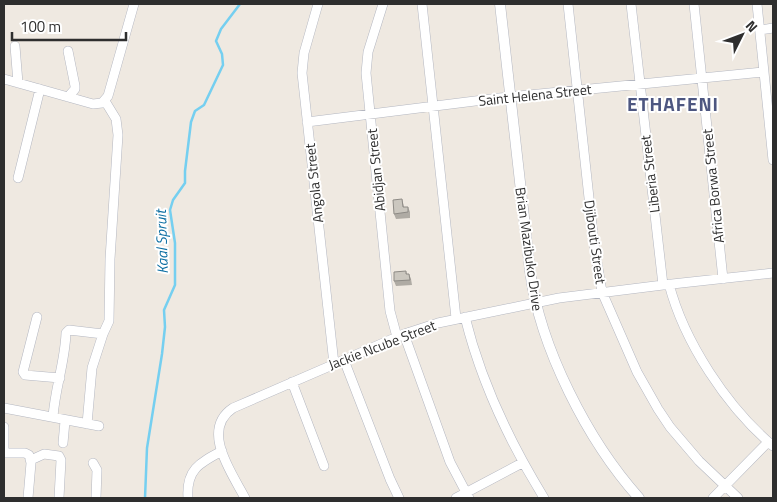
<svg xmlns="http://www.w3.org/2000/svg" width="777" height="502" font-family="'Titillium Web',sans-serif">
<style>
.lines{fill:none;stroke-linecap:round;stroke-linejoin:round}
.stream{stroke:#75cff0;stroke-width:2.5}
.minor-casing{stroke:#b4b7c1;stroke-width:10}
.tertiary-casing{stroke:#b4b7c1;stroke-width:11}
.minor{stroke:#fff;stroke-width:9}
.tertiary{stroke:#fff;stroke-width:10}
.wall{fill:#afaba4}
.building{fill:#cbc7bf;stroke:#8e8b86}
.labels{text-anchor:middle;stroke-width:4;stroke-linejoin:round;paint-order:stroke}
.street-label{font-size:14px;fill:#2e2e2e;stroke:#fff}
.water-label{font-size:15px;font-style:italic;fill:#0d6fa3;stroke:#fff}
.district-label{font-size:19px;font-weight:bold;letter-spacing:1px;fill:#4d5680;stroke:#fff}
</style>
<rect width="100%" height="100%" fill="#efe9e1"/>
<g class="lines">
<path class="stream" d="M145,498L147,448L162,354L165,327L164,310L175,285V243L170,210L173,200L185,183V171L191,122L195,111L204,105L223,65L222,54L216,41L221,29L240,4"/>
<g class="minor-casing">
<path id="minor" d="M318,4L304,53L302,73L334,364
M383,4L368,52L366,73L390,311L397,337
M422,4L456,318
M568,4L594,244L602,292L637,372L658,409L670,427L699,461L738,498
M631,4L663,285
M694,4L723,279
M757,4L773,160
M760,30L773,28
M15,46L18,83
M68,51L75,86V89L68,97
M4,79L93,104L102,103L108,96L134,4
M307,122L499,98L763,72
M18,178L40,89
M669,284C684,342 727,407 773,446
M37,317L23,372L25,375L60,378
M465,317C481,382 509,441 544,498
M404,334L450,462L469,498
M344,360L390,479L399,498
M292,382L324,466
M4,408L99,426
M53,417C55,388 65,362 66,333L69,330L103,334
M87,424L92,368L103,334L109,321L110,259L118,135L116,119L105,101
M4,427V453
M63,443L65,421
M4,453H25L29,455L31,463L28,498
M31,460L44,454L59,456L61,460L59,498
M93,463L97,470L96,498
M188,498C186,470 199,463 222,451
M245,498C232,473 200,430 233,408L404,334L438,323L559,298L663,285L773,273
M456,498L522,463
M713,498L768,442"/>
</g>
<g class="tertiary-casing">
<path id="tertiary" d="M500,4L530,271C540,348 588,441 639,498"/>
</g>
<use href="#minor" class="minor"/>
<use href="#tertiary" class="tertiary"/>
</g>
<path class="wall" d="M402,199L404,207H408L410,212V218L396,219L394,214Z
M406,271L407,274H409L411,279L412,285L396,286L394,281Z"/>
<path class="building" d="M402,199L403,207H408V212L394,214L393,200Z
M406,271V274H409L410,280L394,281V272Z"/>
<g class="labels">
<g class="street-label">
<text transform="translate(535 95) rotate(-6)" y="5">Saint Helena Street</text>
<text transform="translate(376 170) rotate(-96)" y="5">Abidjan Street</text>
<text transform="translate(650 174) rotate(-97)" y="5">Liberia Street</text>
<text transform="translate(314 183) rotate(-96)" y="5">Angola Street</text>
<text transform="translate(713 186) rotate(-96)" y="5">Africa Borwa Street</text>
<text transform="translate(595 242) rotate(82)" y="5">Djibouti Street</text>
<text transform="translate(529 249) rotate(82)" y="5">Brian Mazibuko Drive</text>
<text transform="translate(382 345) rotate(-21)" y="5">Jackie Ncube Street</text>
</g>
<g class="water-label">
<text transform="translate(162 242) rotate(-92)" y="5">Kaal Spruit</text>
</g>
<g class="district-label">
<text x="673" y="111">ETHAFENI</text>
</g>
</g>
<rect width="777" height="502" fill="none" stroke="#2e2e2e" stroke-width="10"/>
<g transform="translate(742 35) rotate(48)" stroke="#ffffff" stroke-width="4" paint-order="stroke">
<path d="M0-4L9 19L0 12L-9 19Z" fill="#2e2e2e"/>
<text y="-8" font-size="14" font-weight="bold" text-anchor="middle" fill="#2e2e2e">N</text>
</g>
<path d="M12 32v8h114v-8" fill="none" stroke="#2e2e2e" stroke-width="2.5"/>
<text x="20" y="32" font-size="15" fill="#2e2e2e" stroke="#ffffff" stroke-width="4" paint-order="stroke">100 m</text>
</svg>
